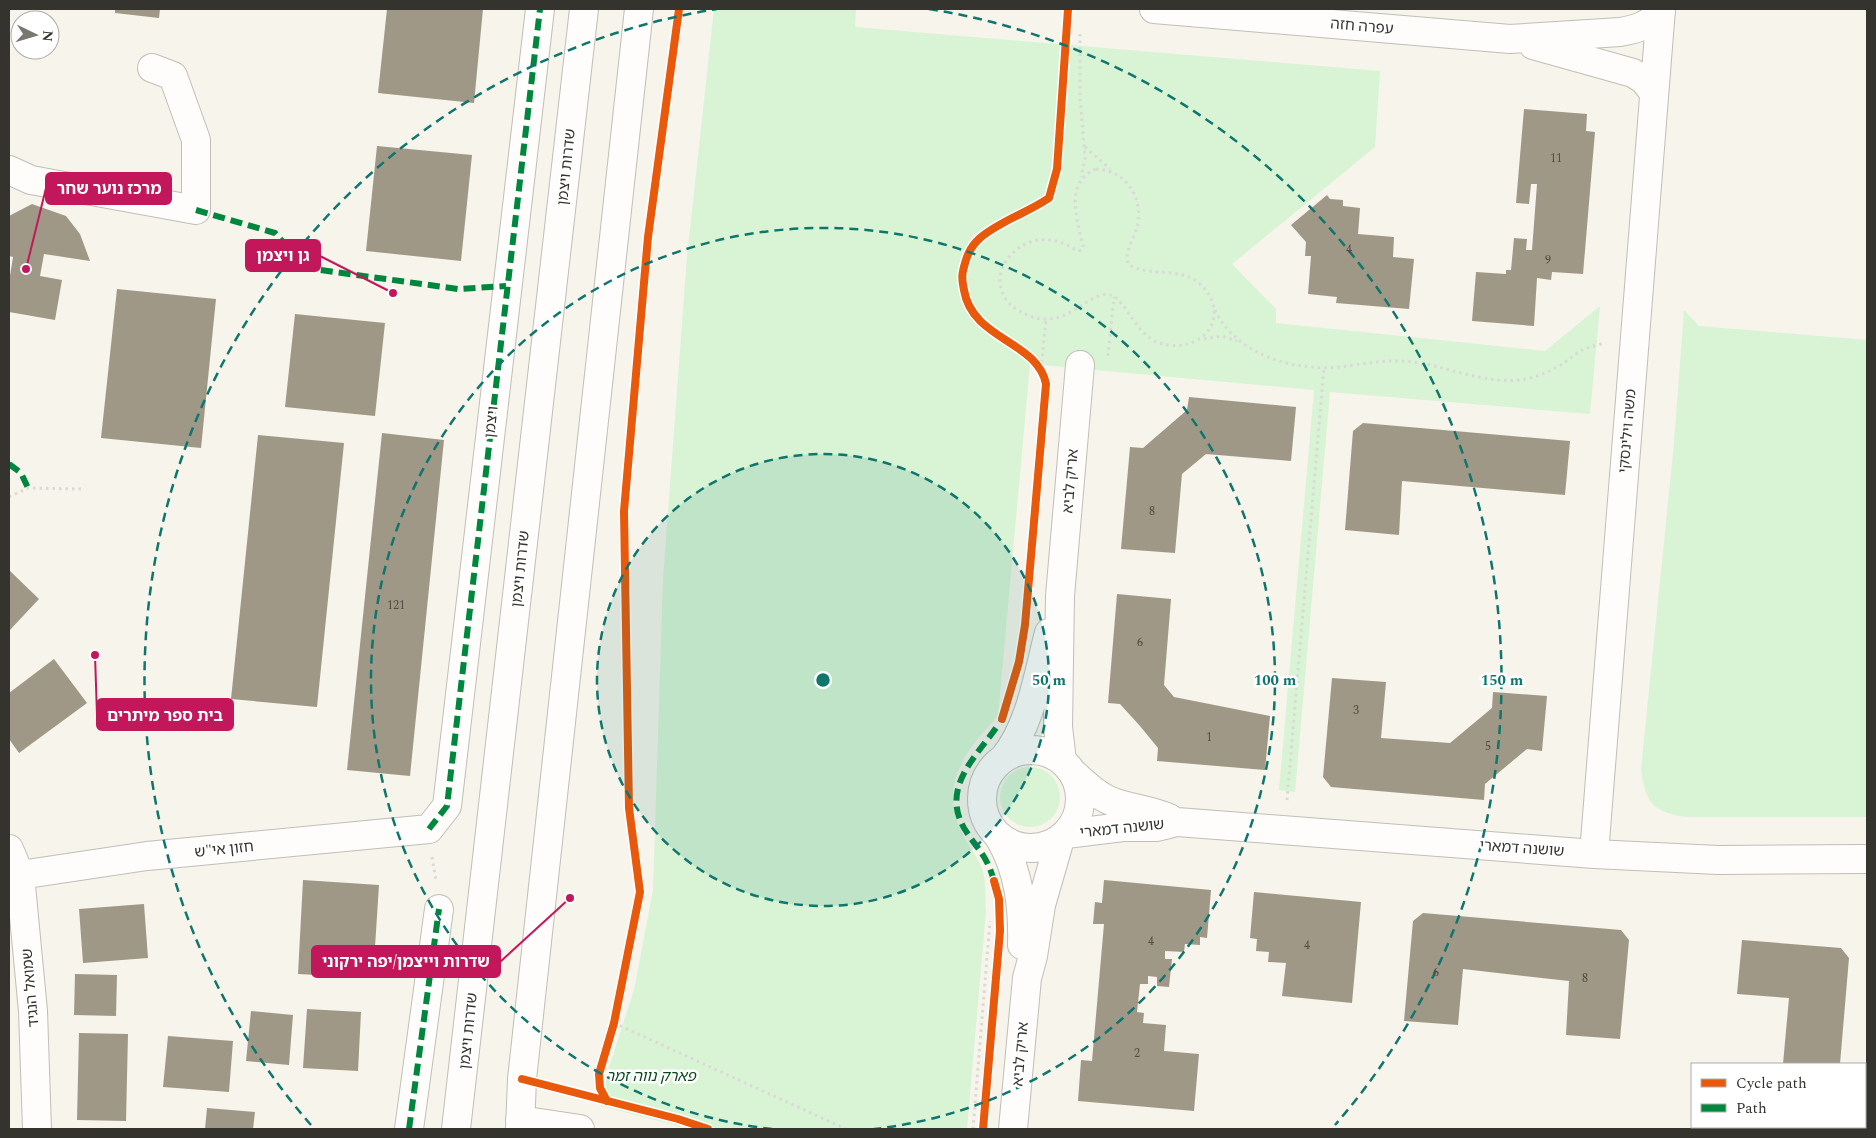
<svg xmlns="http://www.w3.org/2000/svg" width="1876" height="1138" font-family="Spectral,'Noto Sans Hebrew',serif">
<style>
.green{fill:#d8f4d5}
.building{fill:#a09887}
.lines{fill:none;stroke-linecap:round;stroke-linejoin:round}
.street-casing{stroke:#c1beb7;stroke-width:30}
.secondary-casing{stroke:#c1beb7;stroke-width:30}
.path{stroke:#dad9d7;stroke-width:3;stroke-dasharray:2.5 4;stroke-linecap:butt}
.street{stroke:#fefdfc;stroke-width:28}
.secondary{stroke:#fefdfc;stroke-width:28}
.quiet{stroke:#00873e;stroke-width:6;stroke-dasharray:12 6;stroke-linecap:butt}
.cycleway-casing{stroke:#fff;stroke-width:11}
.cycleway{stroke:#e8590c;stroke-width:8}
.ring{fill:none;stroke:#0f766e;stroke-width:2.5;stroke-dasharray:9 6}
.labels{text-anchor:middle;stroke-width:5;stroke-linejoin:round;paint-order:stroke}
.number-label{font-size:12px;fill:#504c44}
.street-label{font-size:15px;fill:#35332d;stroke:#fff}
.park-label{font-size:15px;font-style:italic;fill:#0a481b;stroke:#fff}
.centre{fill:#0f766e;stroke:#fff;stroke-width:2.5}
.ring-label{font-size:15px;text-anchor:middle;font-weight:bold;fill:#0f766e;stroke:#fff;stroke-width:5;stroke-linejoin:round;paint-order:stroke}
.leader{fill:none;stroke:#c2185b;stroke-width:2}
.callout-dot{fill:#c2185b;stroke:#fff;stroke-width:2}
.callout{fill:#c2185b;stroke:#c2185b;stroke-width:2}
.callout-label{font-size:16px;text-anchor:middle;font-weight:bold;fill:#fff}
</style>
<rect width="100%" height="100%" fill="#f7f4eb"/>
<path class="green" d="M714,9H856L855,27L1380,71L1375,147L1232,264L1276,309V323L1545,351L1600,306L1590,414L1330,392L1295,792L1279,790L1314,390L1030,364L998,716C964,752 938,785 963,835C970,849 981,860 984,876C986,887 985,900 986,911L967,1129H689L601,1106L609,1067L634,990L653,890L663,579L687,256Z
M1684,310L1699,326L1867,340V817H1688C1653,813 1645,802 1641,769L1674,443Z
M1000 797a30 30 0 1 1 60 0a30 30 0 1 1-60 0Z"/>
<path class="building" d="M115,9H160L159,18L115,13Z
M387,9H483L474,103L378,93Z
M1524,109L1587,114L1586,131L1595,132L1583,274L1552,272L1551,280L1537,278L1534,326L1472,321L1476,272L1506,274V270H1511L1514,238L1527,239L1526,250H1532L1537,184H1531L1529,204L1516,203Z
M377,146L472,155L461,261L366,251Z
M1327,195L1330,199L1343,200V206L1360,208L1358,234L1394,237L1393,257L1414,259L1409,309L1336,303L1337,297L1308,294L1311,256H1305L1306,242L1291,225Z
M32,204L66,216L80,234L90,261L44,254L40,276L62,280L55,320L9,312V282L13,257L9,256V216Z
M117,289L216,299L201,448L101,438Z
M295,314L385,323L375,416L285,407Z
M1189,397L1296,407L1291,461L1206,454L1182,474L1175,553L1121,549L1130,447L1143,448L1187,410Z
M1363,423L1570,441L1565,495L1402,481L1399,535L1345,530L1353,431Z
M382,433L444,440L410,776L347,770Z
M258,435L344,443L317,707L231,699Z
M9,570L39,599L9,631Z
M1117,594L1171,599L1164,685L1174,697L1270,716L1265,770L1157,761L1158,748L1140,726L1120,704L1108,703Z
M54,659L87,703L19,753L9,739V693Z
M1332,678L1386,682L1381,738L1450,743L1492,708L1493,692L1547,696L1542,751L1527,749L1485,784L1484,800L1331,787L1323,777Z
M303,880L379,885L373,978L298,974Z
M1104,880L1211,890L1207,938L1200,937V945L1185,944L1184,952L1165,951V959H1172L1169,987L1157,986V977L1148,976V984H1140L1137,1012L1144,1013L1143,1023L1166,1025L1164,1051L1199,1054L1194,1111L1078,1101L1081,1060L1092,1061L1104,924H1093L1095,902L1102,903Z
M1254,892L1361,902L1352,1003L1282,996L1286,963L1268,962L1269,952L1256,951L1257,939L1250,938Z
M144,904L148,958L83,963L79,909Z
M1423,913L1621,930L1629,940L1620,1039L1566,1035L1569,981L1463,969L1458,1025L1404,1021L1413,921Z
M1742,940L1841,948L1849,958L1840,1064H1783L1789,998L1737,994Z
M75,974L117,975L116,1016L74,1015Z
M307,1009L361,1012L358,1071L303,1068Z
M251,1011L293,1015L289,1065L246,1061Z
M79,1033L128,1034L126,1121L77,1120Z
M168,1036L233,1041L229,1092L163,1087Z
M207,1108L255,1112L253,1129H205Z
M1726,1127H1834V1129H1725Z"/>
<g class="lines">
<g class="street-casing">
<path id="street" d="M1154,9L1510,39L1620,32C1638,29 1649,25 1661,12
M1533,45L1633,73L1644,80L1654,93
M9,170L31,180L196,210V140L173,76L152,68
M982 799a49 49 0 1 1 98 0a49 49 0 1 1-98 0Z
M1004,758C1031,725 1038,674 1049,633
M1062,761L1058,727L1060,596L1080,365
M1073,773C1087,786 1101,799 1119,804C1136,809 1153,811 1169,818
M1066,834L1123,827H1157L1177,822L1594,854L1718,860L1867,859
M999,837C1019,871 1023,906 1022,945
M9,849L20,875L33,1011L37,1129
M1594,854L1661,9
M20,875L147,856L429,829L447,806L540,9
M520,1120L580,1129
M409,1129L439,909
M1013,1129L1027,978L1033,956L1041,905L1060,839"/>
</g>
<g class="secondary-casing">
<path id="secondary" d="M456,1129L584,9
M520,1129L522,1079L639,9"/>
</g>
<path class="path" d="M1080,34V95L1085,159L1081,177
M1085,147L1110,169
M1096,169C1126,170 1144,198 1137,227C1134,239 1124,251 1128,264C1150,278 1181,266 1200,284C1234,316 1202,356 1159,343C1136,335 1124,298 1111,295C1085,289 1064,340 1016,309C1008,304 1001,294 1000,284C999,274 1003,263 1010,256C1024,240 1044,235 1065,244C1071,246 1075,252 1082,250L1083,246C1077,219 1064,182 1096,169Z
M1215,310C1237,357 1299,373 1348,366C1370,363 1390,359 1412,362C1447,366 1484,384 1520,380C1534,378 1550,372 1562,364C1570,359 1576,353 1584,349C1591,346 1598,345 1606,343
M1204,339L1222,336L1237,341
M1108,356L1114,297
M1041,369L1046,319
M9,497L28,488L81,489
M1287,800L1324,367
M432,857L436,881
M614,1023L846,1129
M973,1129L990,921"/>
<use href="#street" class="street"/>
<use href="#secondary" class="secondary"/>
<path class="quiet" d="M196,210L275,233L306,268L458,289L506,286
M9,464L21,473L28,488
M429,829L447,806L540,9
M994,881C987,855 977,849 964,828C939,784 982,752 1002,719
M409,1129L439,909"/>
<g class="cycleway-casing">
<path id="cycleway" d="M1002,719L1019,662L1025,625L1046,384C1038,341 972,340 964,290C963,284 961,278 963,271C966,258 969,248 980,238C1000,221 1027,213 1049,198L1057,169L1068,9
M522,1079L678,1119L708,1129
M607,1101L600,1088L599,1074L614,1023L640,892L629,808L624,511L648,237L679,9
M983,1129L1000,931L999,899L994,881"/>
</g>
<use href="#cycleway" class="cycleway"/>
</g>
<circle cx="823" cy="680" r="226" fill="#0f766e" fill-opacity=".12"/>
<g class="ring">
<circle cx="823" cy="680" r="226"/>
<path d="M772 1129A452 452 0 1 1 874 1129"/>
<path d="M311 1125A679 679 0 0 1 717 9M929 9A679 679 0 0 1 1335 1125"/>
</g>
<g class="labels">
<g class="number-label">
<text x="1556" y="162">11</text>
<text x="1349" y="253">4</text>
<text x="1548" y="264">9</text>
<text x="1152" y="515">8</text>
<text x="396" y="609">121</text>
<text x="1140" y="646">6</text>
<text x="1356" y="714">3</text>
<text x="1209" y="741">1</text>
<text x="1488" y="750">5</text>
<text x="1151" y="945">4</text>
<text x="1307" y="949">4</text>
<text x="1436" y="976">6</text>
<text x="1585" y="982">8</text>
<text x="1137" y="1057">2</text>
</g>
<g class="street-label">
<text transform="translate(1362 26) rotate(5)" y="5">עפרה חזה</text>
<text transform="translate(566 167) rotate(-84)" y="5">שדרות ויצמן</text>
<text transform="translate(491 422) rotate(-84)" y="5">ויצמן</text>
<text transform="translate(1627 431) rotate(-85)" y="5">משה וילינסקי</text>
<text transform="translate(1070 481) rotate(-85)" y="5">אריק לביא</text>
<text transform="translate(520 569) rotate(-84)" y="5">שדרות ויצמן</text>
<text transform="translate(1122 828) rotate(-6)" y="5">שושנה דמארי</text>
<text transform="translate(1522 848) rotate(4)" y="5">שושנה דמארי</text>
<text transform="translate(224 849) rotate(-6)" y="5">חזון אי"ש</text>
<text transform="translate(30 988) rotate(-95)" y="5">שמואל הנגיד</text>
<text transform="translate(468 1031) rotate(-84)" y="5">שדרות ויצמן</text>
<text transform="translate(1020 1054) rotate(-85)" y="5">אריק לביא</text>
</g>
<g class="park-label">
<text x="651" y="1081">פארק נווה זמר</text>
</g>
</g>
<circle cx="823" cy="680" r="8" class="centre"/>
<g class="ring-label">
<text x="1049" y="685">50 m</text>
<text x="1275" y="685">100 m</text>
<text x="1502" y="685">150 m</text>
</g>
<path class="leader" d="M26 269L46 188M393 293L320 256M95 655L97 715M570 898L500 962"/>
<g class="callout-dot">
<circle cx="26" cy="269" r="5"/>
<circle cx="393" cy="293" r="5"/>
<circle cx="95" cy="655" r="5"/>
<circle cx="570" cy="898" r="5"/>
</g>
<g class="callout">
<rect x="46" y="173" width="125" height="31" rx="5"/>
<rect x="246" y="240" width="74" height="31" rx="5"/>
<rect x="97" y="699" width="136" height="31" rx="5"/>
<rect x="312" y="946" width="188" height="31" rx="5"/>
</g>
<g class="callout-label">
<text x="109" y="194">מרכז נוער שחר</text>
<text x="283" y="261">גן ויצמן</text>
<text x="165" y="721">בית ספר מיתרים</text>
<text x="406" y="967">שדרות וייצמן/יפה ירקוני</text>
</g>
<rect width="1876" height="1138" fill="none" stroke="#35332d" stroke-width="20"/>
<rect x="1691" y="1063" width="175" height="65" fill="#ffffff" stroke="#aeadab"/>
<rect x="1701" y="1079" width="25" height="8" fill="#e8590c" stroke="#aeadab"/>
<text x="1736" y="1088" font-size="15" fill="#35332d">Cycle path</text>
<rect x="1701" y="1104" width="25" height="8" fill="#00873e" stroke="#aeadab"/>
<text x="1736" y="1113" font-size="15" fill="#35332d">Path</text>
<g transform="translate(35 35) rotate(95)"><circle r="24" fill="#ffffff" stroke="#aeadab"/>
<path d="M0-4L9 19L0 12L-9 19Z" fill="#797770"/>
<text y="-8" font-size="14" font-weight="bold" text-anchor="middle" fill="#35332d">N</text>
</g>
</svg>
